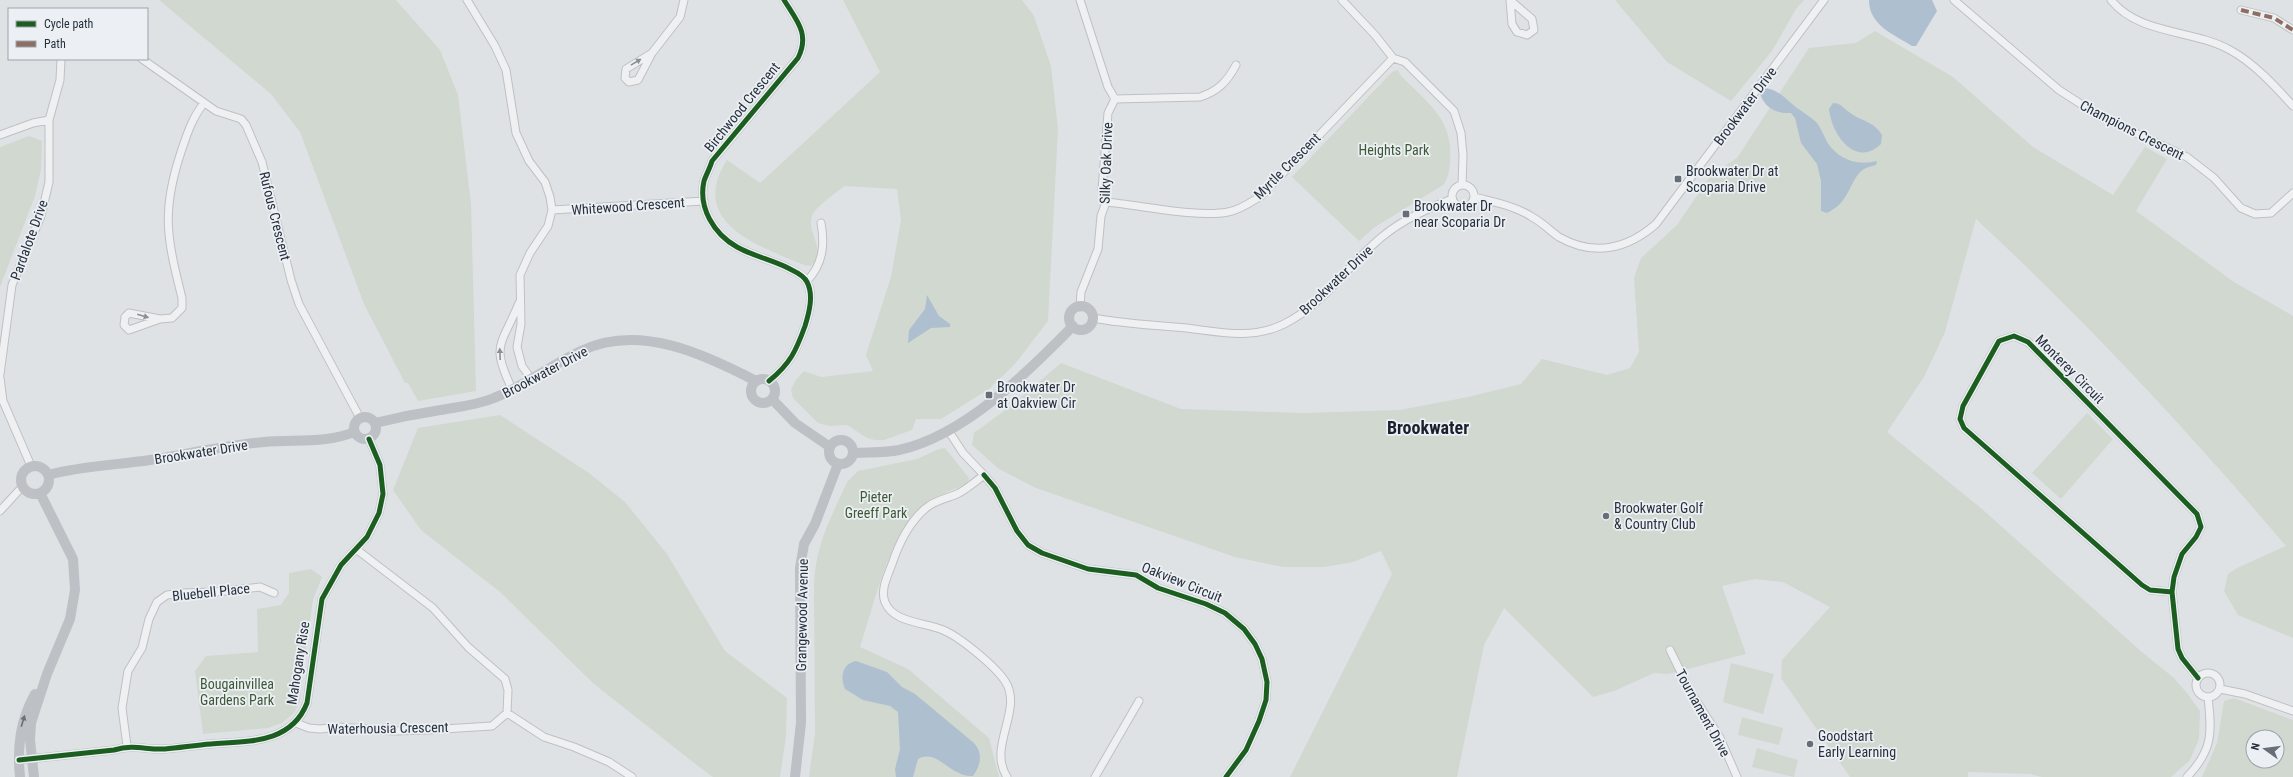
<svg xmlns="http://www.w3.org/2000/svg" width="2293" height="777" font-family="'Roboto Condensed',sans-serif">
<style>
.green{fill:#d0d8d0;fill-rule:evenodd}
.water{fill:#aebfcf}
.lines{fill:none;stroke-linecap:round;stroke-linejoin:round}
.street-casing{stroke:#bec0c3;stroke-width:9}
.street{stroke:#eff0f1;stroke-width:7}
.secondary{stroke:#bdc0c4;stroke-width:10}
.quiet{stroke:#8d6e63;stroke-width:4;stroke-dasharray:8 4;stroke-linecap:butt}
.cycleway-casing{stroke:#ecf0f4;stroke-width:8}
.cycleway{stroke:#1b5e20;stroke-width:5}
.oneway{fill:#8b9097}
.oneway2{fill:#6a717a}
.poi-dot{fill:#676e78;stroke:#ecf0f4;stroke-width:1.5}
.labels{text-anchor:middle;stroke-width:3.5;stroke-linejoin:round;paint-order:stroke}
.street-label{font-size:14px;fill:#27303d;stroke:#ecf0f4}
.park-label{font-size:14px;fill:#3d5835;stroke:#ecf0f4}
.poi-label{font-size:14px;fill:#27303d;stroke:#ecf0f4;text-anchor:start}
.district-label{font-size:18px;font-weight:bold;fill:#1a212d;stroke:#ecf0f4}
</style>
<rect width="100%" height="100%" fill="#dfe2e5"/>
<path class="green" d="M159,0H396L440,50L458,95L471,204L476,391L418,401L408,383H405L364,304L300,132L271,94Z
M843,0H1022L1034,16L1051,66L1058,129L1048,321L1015,364L989,389L941,419H916L912,430L884,440H875L867,438L847,425L830,426L818,423L793,398L791,390L795,381L804,371L821,377L873,371L866,355L891,277L901,220L897,189L844,186C836,193 815,207 812,216C806,234 828,250 811,266L804,265C759,246 687,223 727,160L760,183L880,72Z
M1615,0H1804L1796,9L1772,51L1731,101L1667,62Z
M1875,31L1953,77L2033,147L2113,195L2145,147L2167,159L2136,211L2234,282L2293,316V638L2238,615L2224,591L2228,574L2237,568L2286,546C2189,432 2086,321 1976,219L1945,332L1924,377L1887,432L1982,509L2143,653L2174,678L2187,693L2200,711L2199,739L2190,760L2171,777H2042L2030,774L1968,772V777H1850L1781,678L1782,660L1830,607L1783,582L1755,579L1722,586L1746,654L1668,674L1654,673L1614,691L1593,697L1504,608L1484,645L1457,777H1290L1392,574L1381,551L1353,562L1324,567H1283L1235,557L1036,488L999,469L972,445L974,433L1012,405L1061,363L1181,409L1304,413L1400,410L1468,397L1521,384L1542,359L1607,375L1630,368L1639,352L1634,278L1641,258L1677,225L1711,175L1737,158L1809,48L1856,43Z
M1398,70L1401,76C1427,102 1454,120 1450,161C1449,170 1449,177 1443,185L1375,227L1359,241L1292,177L1392,72Z
M29,136L42,141L41,169L35,196L0,287V147Z
M2087,413L2113,439L2061,499L2032,473Z
M500,415L589,473L625,502L667,554L725,651L787,698L786,736L780,777H713L698,766L594,684L500,592L421,530L393,490L418,428Z
M945,448L969,478L967,483C954,490 937,495 926,504C888,533 875,603 860,647L908,669L989,738L999,777H809L815,733L814,586C815,545 831,518 847,482L858,471L917,459L939,449Z
M311,569L322,577L313,600L302,673L300,702L294,713L282,723L268,728L203,734L195,671L206,656L258,652L257,609L281,605L289,593V573Z
M1731,663L1774,674L1763,714L1723,702Z
M2234,698L2293,720V777H2202L2217,743L2224,701ZM2253,737H2277V761H2253Z
M1742,717L1783,728L1779,745L1738,735Z
M1757,748L1798,760L1794,777L1752,767Z"/>
<path class="water" d="M1869,0H1932L1937,11L1916,46H1912C1893,34 1869,25 1869,0Z
M1762,87C1780,90 1784,98 1797,108C1804,113 1811,117 1817,123C1821,129 1824,135 1827,142C1839,160 1857,166 1877,161L1876,165C1872,166 1867,167 1864,169C1849,179 1851,202 1827,213L1821,211V181L1817,164L1801,143L1795,118L1791,113C1774,114 1764,107 1759,91Z
M1833,103C1841,103 1843,108 1849,112C1860,121 1874,121 1882,135L1881,144C1855,169 1831,133 1829,109Z
M927,295L939,316L950,324V327L931,328L908,343L909,330L925,309Z
M856,661L887,672L902,687L915,694L974,743C983,753 981,765 973,776C949,777 938,748 918,759L913,777H896L895,769L900,749L898,712L890,706L863,700L845,689C840,677 842,664 856,661Z"/>
<g class="lines">
<g class="street-casing">
<path id="street" d="M467,0L495,46L506,70L516,133L529,161L545,182L550,197L552,210L548,226L530,253L520,275L521,324L517,347L522,366L532,380
M1080,0L1108,87L1115,99L1108,113L1102,190L1106,202L1101,216L1098,249L1081,292L1080,307
M1342,0L1375,35L1393,58L1405,62L1454,111L1461,133L1463,155L1462,185
M1510,0L1532,19L1534,30L1527,35L1517,32L1512,24Z
M1954,0L2059,90L2101,117L2187,157L2214,178L2241,208L2255,214L2271,213L2293,193
M2111,0C2139,35 2192,29 2230,50C2254,63 2275,86 2293,106
M2241,10L2274,18L2293,30
M652,53L626,69L625,78L629,82L638,80L652,53L680,17L684,0
M142,59L216,111L241,119L246,125L262,162L291,280L299,304L360,418
M1115,99L1200,97C1218,91 1227,82 1236,65
M0,135L33,123L49,120
M1452 196a11 11 0 1 1 22 0a11 11 0 1 1-22 0Z
M1474,197C1493,202 1516,206 1532,217C1542,222 1550,231 1559,237C1594,257 1627,249 1656,224L1824,0
M1106,202C1140,205 1197,218 1228,212C1240,210 1251,202 1261,196L1393,58
M552,210L704,201
M807,281C823,264 825,245 821,223
M1093,318C1124,324 1155,325 1186,328C1219,332 1252,340 1284,324C1325,304 1348,264 1383,236C1404,219 1427,209 1452,199
M160,319L129,313L125,317L124,325L129,330L160,319L172,318L182,308V298C167,238 161,212 181,152C187,134 192,118 204,103
M0,374L12,285L41,216L49,182V120L60,80L61,59
M0,378L3,401L31,466
M769,381C790,364 796,351 805,326C809,313 814,295 807,282C804,275 794,271 788,268C772,260 753,256 737,247C714,234 698,208 704,181C706,175 710,168 712,161L798,58C810,34 797,21 784,0
M513,391C490,344 501,347 519,303
M948,430L963,453L984,475C976,481 968,488 959,493C949,498 935,500 926,508C909,522 899,543 892,564C888,575 880,590 885,602C893,623 924,622 943,630C960,637 995,666 1005,681C1024,710 987,746 1007,777
M984,475L995,488L1017,531L1028,545L1042,553L1088,569L1136,575L1158,588L1206,604L1225,613L1244,629L1255,644L1262,659L1267,682L1266,700L1259,721L1246,750L1226,777
M0,511L22,487
M2172,592L2150,590L2142,585L1964,428L1960,419L1963,406L1999,341L2014,336L2028,342L2197,514L2201,527L2196,537L2182,554L2174,577L2172,592L2178,649L2182,658L2198,678
M1670,650L1690,691L1720,738L1737,777
M2196 685a12 12 0 1 1 24 0a12 12 0 1 1-24 0Z
M2220,689L2245,694L2293,711
M507,713L544,737L574,747L609,762L632,777
M296,723L309,728L320,729L338,727L394,731L427,730L492,726L507,713L508,690L505,679L468,647L433,608L356,549
M127,746L122,708L128,671L142,648L149,619L157,602L167,595L182,593L217,592L260,587L274,593
M19,760L114,750C135,744 145,750 165,749C180,748 195,745 211,744C248,741 291,744 307,703L322,599L341,565L367,537L379,513L383,494L380,465L369,439
M1095,777L1139,701
M2187,777C2213,750 2212,733 2208,697"/>
</g>
<use href="#street" class="street"/>
<path class="secondary" d="M1069 318a12 12 0 1 1 24 0a12 12 0 1 1-24 0Z
M751 391a12 12 0 1 1 24 0a12 12 0 1 1-24 0Z
M772,399L795,423L830,447
M354 428a11 11 0 1 1 22 0a11 11 0 1 1-22 0Z
M375,423C395,418 415,414 435,411C455,407 475,406 494,398C525,386 551,365 581,351C639,323 704,354 756,381
M829 452a12 12 0 1 1 24 0a12 12 0 1 1-24 0Z
M854,453C869,452 884,453 899,450C964,436 1028,372 1073,326
M21 480a14 14 0 1 1 28 0a14 14 0 1 1-28 0Z
M48,475C81,466 116,465 150,460C188,454 226,445 264,442C295,439 325,444 354,432
M20,777C17,747 20,721 35,694
M34,777L30,740L31,723L47,674L70,619L75,590L73,559L40,493
M795,777L801,723L800,568L804,544L815,524L838,464"/>
<path class="quiet" d="M2241,10L2274,18L2293,30"/>
<g class="cycleway-casing">
<path id="cycleway" d="M769,381C790,364 796,351 805,326C809,313 814,295 807,282C804,275 794,271 788,268C772,260 753,256 737,247C714,234 698,208 704,181C706,175 710,168 712,161L798,58C810,34 797,21 784,0
M984,475L995,488L1017,531L1028,545L1042,553L1088,569L1136,575L1158,588L1206,604L1225,613L1244,629L1255,644L1262,659L1267,682L1266,700L1259,721L1246,750L1226,777
M2172,592L2150,590L2142,585L1964,428L1960,419L1963,406L1999,341L2014,336L2028,342L2197,514L2201,527L2196,537L2182,554L2174,577L2172,592L2178,649L2182,658L2198,678
M19,760L114,750C135,744 145,750 165,749C180,748 195,745 211,744C248,741 291,744 307,703L322,599L341,565L367,537L379,513L383,494L380,465L369,439"/>
</g>
<use href="#cycleway" class="cycleway"/>
</g>
<defs><path id="oneway-solid" d="M-6-.8H1V-3.2L6.5 0L1 3.2V.8H-6Z"/></defs>
<g class="oneway">
<use href="#oneway-solid" transform="translate(636 62) rotate(-31)"/>
<use href="#oneway-solid" transform="translate(143 316) rotate(16)"/>
<use href="#oneway-solid" transform="translate(500 354) rotate(-92)"/>
</g>
<use class="oneway2" href="#oneway-solid" transform="translate(23 721) rotate(-73)"/>
<g class="poi-dot">
<rect x="1674" y="175" width="8" height="8" rx="2"/>
<rect x="1402" y="210" width="8" height="8" rx="2"/>
<rect x="985" y="391" width="8" height="8" rx="2"/>
<circle cx="1606" cy="516" r="4"/>
<circle cx="1810" cy="744" r="4"/>
</g>
<g class="labels">
<g class="street-label">
<text transform="translate(1745 106) rotate(-53)" y="5">Brookwater Drive</text>
<text transform="translate(742 107) rotate(-51)" y="5">Birchwood Crescent</text>
<text transform="translate(2132 130) rotate(27)" y="5">Champions Crescent</text>
<text transform="translate(1106 163) rotate(-88)" y="5">Silky Oak Drive</text>
<text transform="translate(1287 166) rotate(-45)" y="5">Myrtle Crescent</text>
<text transform="translate(628 206) rotate(-4)" y="5">Whitewood Crescent</text>
<text transform="translate(275 216) rotate(76)" y="5">Rufous Crescent</text>
<text transform="translate(29 240) rotate(-70)" y="5">Pardalote Drive</text>
<text transform="translate(1336 280) rotate(-43)" y="5">Brookwater Drive</text>
<text transform="translate(2070 369) rotate(45)" y="5">Monterey Circuit</text>
<text transform="translate(545 372) rotate(-28)" y="5">Brookwater Drive</text>
<text transform="translate(201 452) rotate(-9)" y="5">Brookwater Drive</text>
<text transform="translate(1182 582) rotate(22)" y="5">Oakview Circuit</text>
<text transform="translate(211 592) rotate(-6)" y="5">Bluebell Place</text>
<text transform="translate(802 615) rotate(-89)" y="5">Grangewood Avenue</text>
<text transform="translate(298 663) rotate(-81)" y="5">Mahogany Rise</text>
<text transform="translate(1703 713) rotate(61)" y="5">Tournament Drive</text>
<text transform="translate(388 728) rotate(-1)" y="5">Waterhousia Crescent</text>
</g>
<g class="park-label">
<text x="1394" y="155">Heights Park</text>
<text x="876" y="502">Pieter<tspan x="876" dy="16">Greeff Park</tspan></text>
<text x="237" y="689">Bougainvillea<tspan x="237" dy="16">Gardens Park</tspan></text>
</g>
<g class="poi-label">
<text x="1686" y="176">Brookwater Dr at<tspan x="1686" dy="16">Scoparia Drive</tspan></text>
<text x="1414" y="211">Brookwater Dr<tspan x="1414" dy="16">near Scoparia Dr</tspan></text>
<text x="997" y="392">Brookwater Dr<tspan x="997" dy="16">at Oakview Cir</tspan></text>
<text x="1614" y="513">Brookwater Golf<tspan x="1614" dy="16">&amp; Country Club</tspan></text>
<text x="1818" y="741">Goodstart<tspan x="1818" dy="16">Early Learning</tspan></text>
</g>
<g class="district-label">
<text x="1428" y="434">Brookwater</text>
</g>
</g>
<rect x="8" y="8" width="140" height="52" fill="#ecf0f4" stroke="#9da3ab"/>
<rect x="16" y="21" width="20" height="6" fill="#1b5e20" stroke="#9da3ab"/>
<text x="44" y="28" font-size="12" fill="#27303d">Cycle path</text>
<rect x="16" y="41" width="20" height="6" fill="#8d6e63" stroke="#9da3ab"/>
<text x="44" y="48" font-size="12" fill="#27303d">Path</text>
<g transform="translate(2265 749) rotate(284)"><circle r="19" fill="#ecf0f4" stroke="#9da3ab"/>
<path d="M0-3L7 15L0 10L-7 15Z" fill="#676e78"/>
<text y="-6" font-size="11" font-weight="bold" text-anchor="middle" fill="#27303d">N</text>
</g>
</svg>
